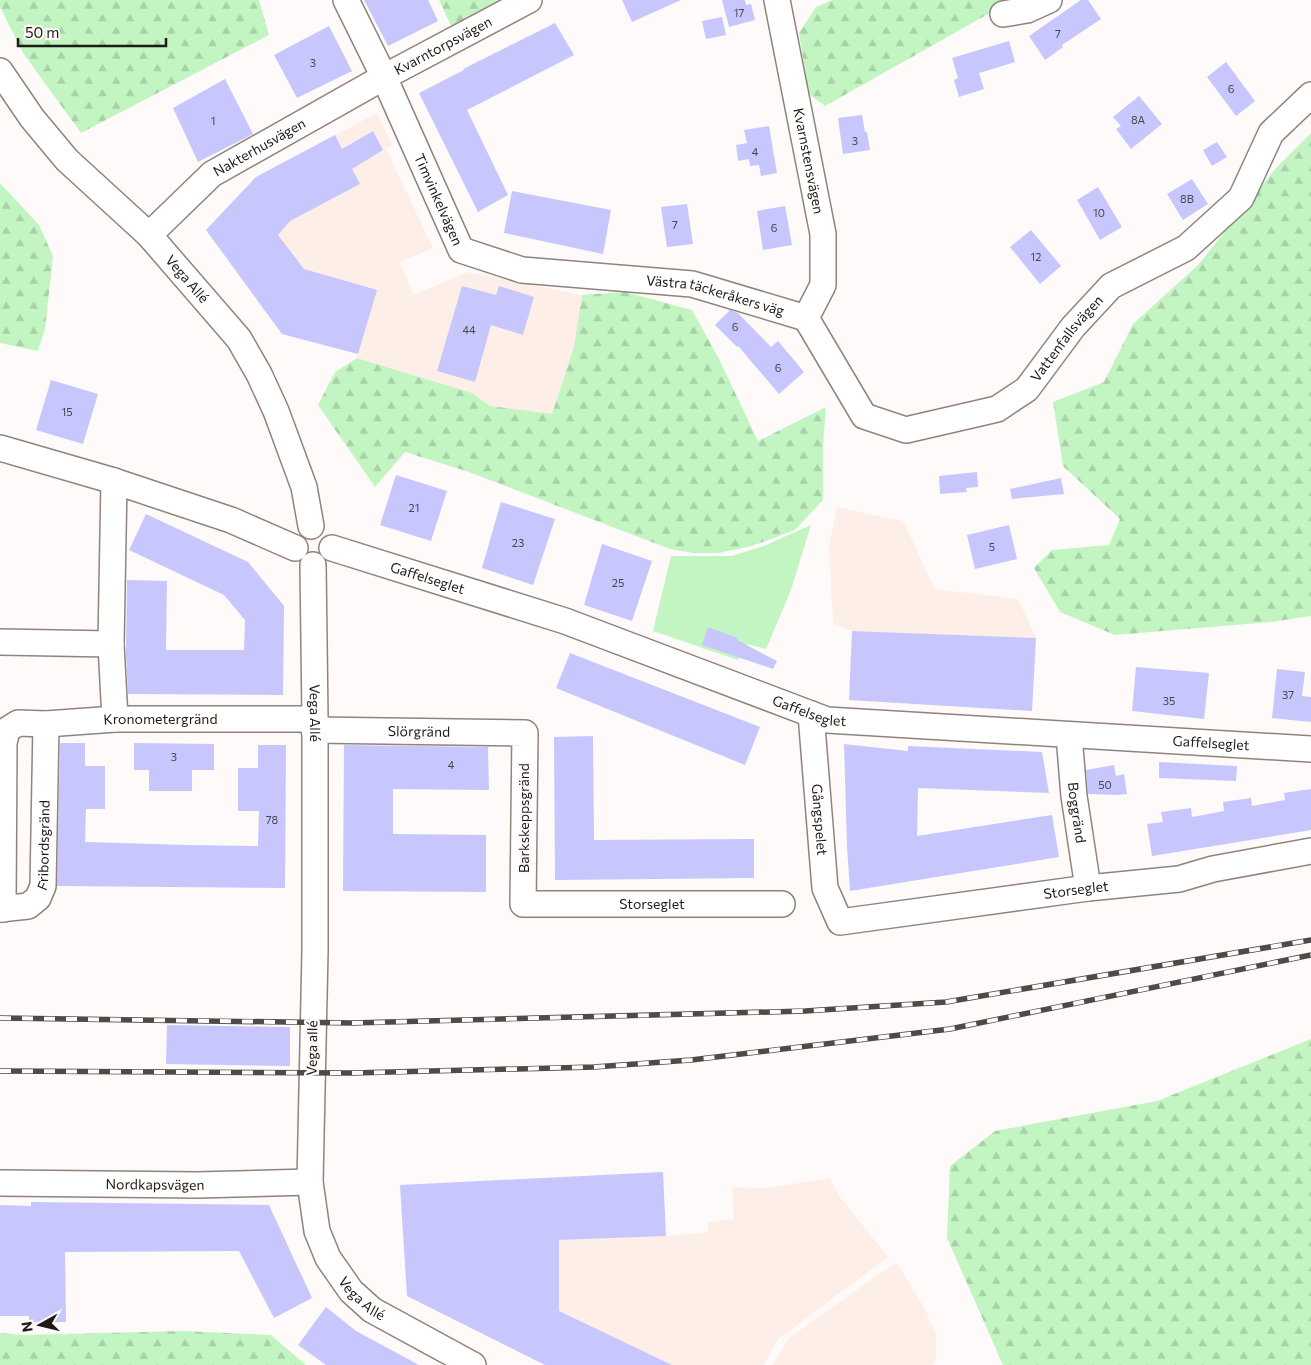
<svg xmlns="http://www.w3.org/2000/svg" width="1311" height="1365" font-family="Commissioner,sans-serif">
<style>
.built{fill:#fdefe7}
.green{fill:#c3f5c3}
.forest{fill:url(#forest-firs)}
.building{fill:#c7c6fd}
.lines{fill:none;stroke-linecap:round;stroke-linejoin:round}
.minor-casing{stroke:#91837a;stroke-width:28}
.minor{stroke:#fff;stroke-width:25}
.rail-casing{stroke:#4f4a47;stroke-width:5.5}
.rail{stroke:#fefaf9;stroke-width:4;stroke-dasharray:11;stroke-linecap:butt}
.labels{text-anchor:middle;stroke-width:5;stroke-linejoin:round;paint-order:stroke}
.number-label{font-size:11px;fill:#494550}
.street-label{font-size:14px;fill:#1f1a16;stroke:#fefaf9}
</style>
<defs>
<pattern id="forest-firs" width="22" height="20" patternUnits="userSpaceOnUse" patternTransform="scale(1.25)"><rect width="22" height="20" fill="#c3f5c3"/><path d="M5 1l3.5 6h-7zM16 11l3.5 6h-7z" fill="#a7d1a7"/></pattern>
</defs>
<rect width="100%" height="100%" fill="#fefaf9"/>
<path class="built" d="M377,113L393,145L386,149L433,248L400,262L414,295L467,272L582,295L574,347L552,415L490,406L472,393L357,358L358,354L282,334L206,230L256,177Z
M837,507L903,521L935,589L1018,599L1036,638L852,631L833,624L829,546Z
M830,1178L839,1196L888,1257L778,1339L764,1365H669L559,1311V1240L666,1236L708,1232V1222L734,1219L732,1187L767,1188Z
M896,1262L922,1304L936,1334V1359L932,1365H772L789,1338Z"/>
<path class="green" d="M811,525L791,590L766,649L747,644L738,660L653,631L671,556H732L766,545Z"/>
<path class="forest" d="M0,0H259L269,35L81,133L23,53L0,7Z
M439,0H512L453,30Z
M832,0H1013L825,106L809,94L799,33L816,7Z
M1311,133V616L1271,622L1115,635L1060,612L1034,568L1052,550L1109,545L1120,519L1063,466L1053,402L1104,382L1133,324L1198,265L1276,168Z
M0,183L39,225L53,256L45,329L38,351L0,343Z
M625,292L692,310L720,361L758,441L826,407L823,445V500L795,530L752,546L718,553H693L670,549L466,471L405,452L375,487L318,405L335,372L357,358L472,393L490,406L552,414L574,347L582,295Z
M1311,1039V1365H1003L947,1238L950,1166L995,1131L1157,1101Z
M181,1331L271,1335L306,1365H0V1333L24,1335Z"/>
<path class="building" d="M364,0H428L438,21L388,46Z
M622,0H681L632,22Z
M722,0H745L746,5L751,4L755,20L729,27Z
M1081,0H1088L1101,19L1062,45L1063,47L1045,60L1029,36Z
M722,17L726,35L706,39L702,21Z
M555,23L574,55L467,110L508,195L478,212L419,93L464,70L463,69Z
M329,26L352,71L297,98L274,55Z
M1009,41L1015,62L979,73L984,89L959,97L954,80L958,78L952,58Z
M1226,62L1255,101L1236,116L1207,77Z
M225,79L253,134L198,162L173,108Z
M1139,96L1162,124L1131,149L1116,129L1121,126L1113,117Z
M862,115L865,132H867L870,150L843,154L838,118Z
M769,126L777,173L761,176L759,165L750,166L749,159L738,161L736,145L747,143L744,130Z
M373,131L383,150L352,169L360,184L290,221L278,235L304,269L377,290L358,354L282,334L206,230L256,177L335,135L342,149Z
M1217,142L1227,157L1212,166L1203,150Z
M1192,179L1208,204L1183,220L1167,194Z
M1098,187L1122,227L1100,240L1077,200Z
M512,191L611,210L603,254L504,233Z
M687,204L693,244L667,247L661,207Z
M785,206L792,245L763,250L757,211Z
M1031,230L1061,266L1040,284L1010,247Z
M462,286L496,295L499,286L534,297L523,335L491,325L475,382L437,371Z
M730,310L738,313L771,347L778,341L804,372L779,394L738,346L737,347L715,325Z
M51,380L98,394L83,444L36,430Z
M977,472L978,487L966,488L967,492L940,494L939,476Z
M396,475L447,491L431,541L380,525Z
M1061,478L1064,494L1012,499L1010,489Z
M501,502L555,519L533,585L482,568Z
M146,514L248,562L284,606L283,695L128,694L126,653L127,580L167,581L166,650H244L245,620L224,595L129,550Z
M1009,525L1017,559L975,569L967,535Z
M602,544L652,561L632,621L584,605Z
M708,627L738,638L737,640L777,661L773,669L702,645Z
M852,631L1036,638L1032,711L849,700Z
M570,653L760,727L745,765L556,688Z
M1136,667L1209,673L1204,719L1132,711Z
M1277,669L1305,672L1302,696L1311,697V722L1272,718Z
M593,736L594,840L754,839V878L555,880L554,737Z
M60,743H85V766H105V809H86L85,842L186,845L258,846L259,811H238V768H258V745H286L285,888L57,886Z
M134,743L214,744V770H192V791H149V770H134Z
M844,744L908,751V746L1042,752L1049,793L918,788L917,836L1052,815L1059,857L850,891L847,846Z
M344,745L488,747L489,790L393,789V834L486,835V892L343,891Z
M1159,762L1237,766L1236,781L1159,778Z
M1114,765L1116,776L1124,774L1127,794L1117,795L1088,794L1086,770Z
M1311,789V830L1152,856L1147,824L1163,822L1161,812L1191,808L1192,817L1224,811L1223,802L1251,798L1252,806L1285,800L1284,793Z
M167,1025L290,1027V1066L166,1064Z
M663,1172L666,1236L559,1240V1311L672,1365H545L407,1296L400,1185Z
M31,1202L269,1205L312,1298L274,1318L239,1251L65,1252L66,1322H29V1316H0V1205L31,1206Z
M326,1307L356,1331L419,1365H326L298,1345Z"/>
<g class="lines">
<g class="minor-casing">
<g id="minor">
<path id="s1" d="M346,0L384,77L461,250L522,270L692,284L806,318"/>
<path id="s2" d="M777,0L823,234V285L806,318"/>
<path d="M1003,14L1027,10L1049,0"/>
<path id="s3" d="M0,71L32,118L67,160L149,235L239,339L259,374L276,411L304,487L311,526"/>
<path id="s4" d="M149,235L212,174L384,77L529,0"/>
<path id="s5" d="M806,318L864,416L906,430L997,409L1027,389L1073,327L1111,286L1186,248L1241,198L1271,133L1311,95"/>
<path d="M0,448L114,481L231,520L295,548"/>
<path d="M114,481L111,644L115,719"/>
<path id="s6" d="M332,548L565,621L827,720L1311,749"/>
<path id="s7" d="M313,565L315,719V951L310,1182L317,1231L328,1258L351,1291L372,1310L473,1365"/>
<path d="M0,642L111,644"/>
<path id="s8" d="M811,714L825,888L840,922L1088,888L1179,879L1213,869L1311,851"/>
<path id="s9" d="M314,730L525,733L523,904H782"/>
<path id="s10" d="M1069,735L1074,796L1088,888"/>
<path id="s11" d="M0,909L28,906L38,898L43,886L46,724"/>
<path id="s12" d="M3,909L4,743L7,730L18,723L46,724L115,719H315"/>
<path id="s13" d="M0,1183L197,1185L310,1182"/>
</g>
</g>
<use href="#minor" class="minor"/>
<g class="rail-casing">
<path id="rail" d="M0,1018L352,1023L805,1011L946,1002L1311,940
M0,1071L352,1073L594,1067L691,1060L950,1029L1311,955"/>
</g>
<use href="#rail" class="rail"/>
</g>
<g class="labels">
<g class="number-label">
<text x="739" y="17">17</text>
<text x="1058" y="38">7</text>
<text x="313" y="67">3</text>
<text x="1231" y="93">6</text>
<text x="1138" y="124">8A</text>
<text x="213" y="125">1</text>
<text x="855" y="145">3</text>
<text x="755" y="156">4</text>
<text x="1187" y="203">8B</text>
<text x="1099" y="217">10</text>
<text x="675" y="229">7</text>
<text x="774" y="232">6</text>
<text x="1036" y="261">12</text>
<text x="735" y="331">6</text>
<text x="469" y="334">44</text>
<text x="778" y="372">6</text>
<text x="67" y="416">15</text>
<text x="414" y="512">21</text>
<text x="518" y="547">23</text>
<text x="992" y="551">5</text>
<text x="618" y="587">25</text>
<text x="1288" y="699">37</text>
<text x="1169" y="705">35</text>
<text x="174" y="761">3</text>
<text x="451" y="769">4</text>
<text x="1105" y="789">50</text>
<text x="272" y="824">78</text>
</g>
<g class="street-label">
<text dy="5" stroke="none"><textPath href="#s4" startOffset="352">Kvarntorpsvägen</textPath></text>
<text dy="5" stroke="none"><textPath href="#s4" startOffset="142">Nakterhusvägen</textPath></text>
<text dy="5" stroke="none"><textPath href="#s2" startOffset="164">Kvarnstensvägen</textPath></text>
<text dy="5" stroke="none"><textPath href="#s1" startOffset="220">Timvinkelvägen</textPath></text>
<text dy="5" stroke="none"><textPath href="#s3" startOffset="281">Vega Allé</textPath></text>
<text dy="5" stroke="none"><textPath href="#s1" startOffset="535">Västra täckeråkers väg</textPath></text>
<text dy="5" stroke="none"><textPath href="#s5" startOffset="352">Vattenfallsvägen</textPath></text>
<text dy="5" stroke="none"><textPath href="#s6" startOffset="100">Gaffelseglet</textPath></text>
<text dy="5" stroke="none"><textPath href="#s6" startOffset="505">Gaffelseglet</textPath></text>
<text dy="5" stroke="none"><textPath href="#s7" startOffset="148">Vega Allé</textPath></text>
<text dy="5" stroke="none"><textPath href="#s12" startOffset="335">Kronometergränd</textPath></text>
<text dy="5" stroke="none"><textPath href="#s9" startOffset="105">Slörgränd</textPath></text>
<text dy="5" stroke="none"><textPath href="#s6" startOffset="909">Gaffelseglet</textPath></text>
<text dy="5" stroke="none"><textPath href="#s10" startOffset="78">Boggränd</textPath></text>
<text transform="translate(524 818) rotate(-90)" y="5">Barkskeppsgränd</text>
<text dy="5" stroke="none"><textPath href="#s8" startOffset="106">Gångspelet</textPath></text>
<text dy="5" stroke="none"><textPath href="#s11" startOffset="95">Fribordsgränd</textPath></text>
<text dy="5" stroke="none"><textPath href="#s8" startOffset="450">Storseglet</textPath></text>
<text dy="5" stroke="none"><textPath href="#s9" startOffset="511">Storseglet</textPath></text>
<text transform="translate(312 1048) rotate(-89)" y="5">Vega allé</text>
<text dy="5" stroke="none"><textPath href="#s13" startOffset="155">Nordkapsvägen</textPath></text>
<text dy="5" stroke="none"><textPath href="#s7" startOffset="749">Vega Allé</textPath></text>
</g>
</g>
<g transform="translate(40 1325) rotate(262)" stroke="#fefaf9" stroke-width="4" paint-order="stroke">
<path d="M0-4L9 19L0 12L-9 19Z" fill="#1f1a16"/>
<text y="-8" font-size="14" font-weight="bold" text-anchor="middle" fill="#1f1a16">N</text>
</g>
<path d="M18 38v8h148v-8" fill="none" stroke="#1f1a16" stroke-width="2.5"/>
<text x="25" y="38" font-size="15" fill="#1f1a16" stroke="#fefaf9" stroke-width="4" paint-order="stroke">50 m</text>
</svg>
